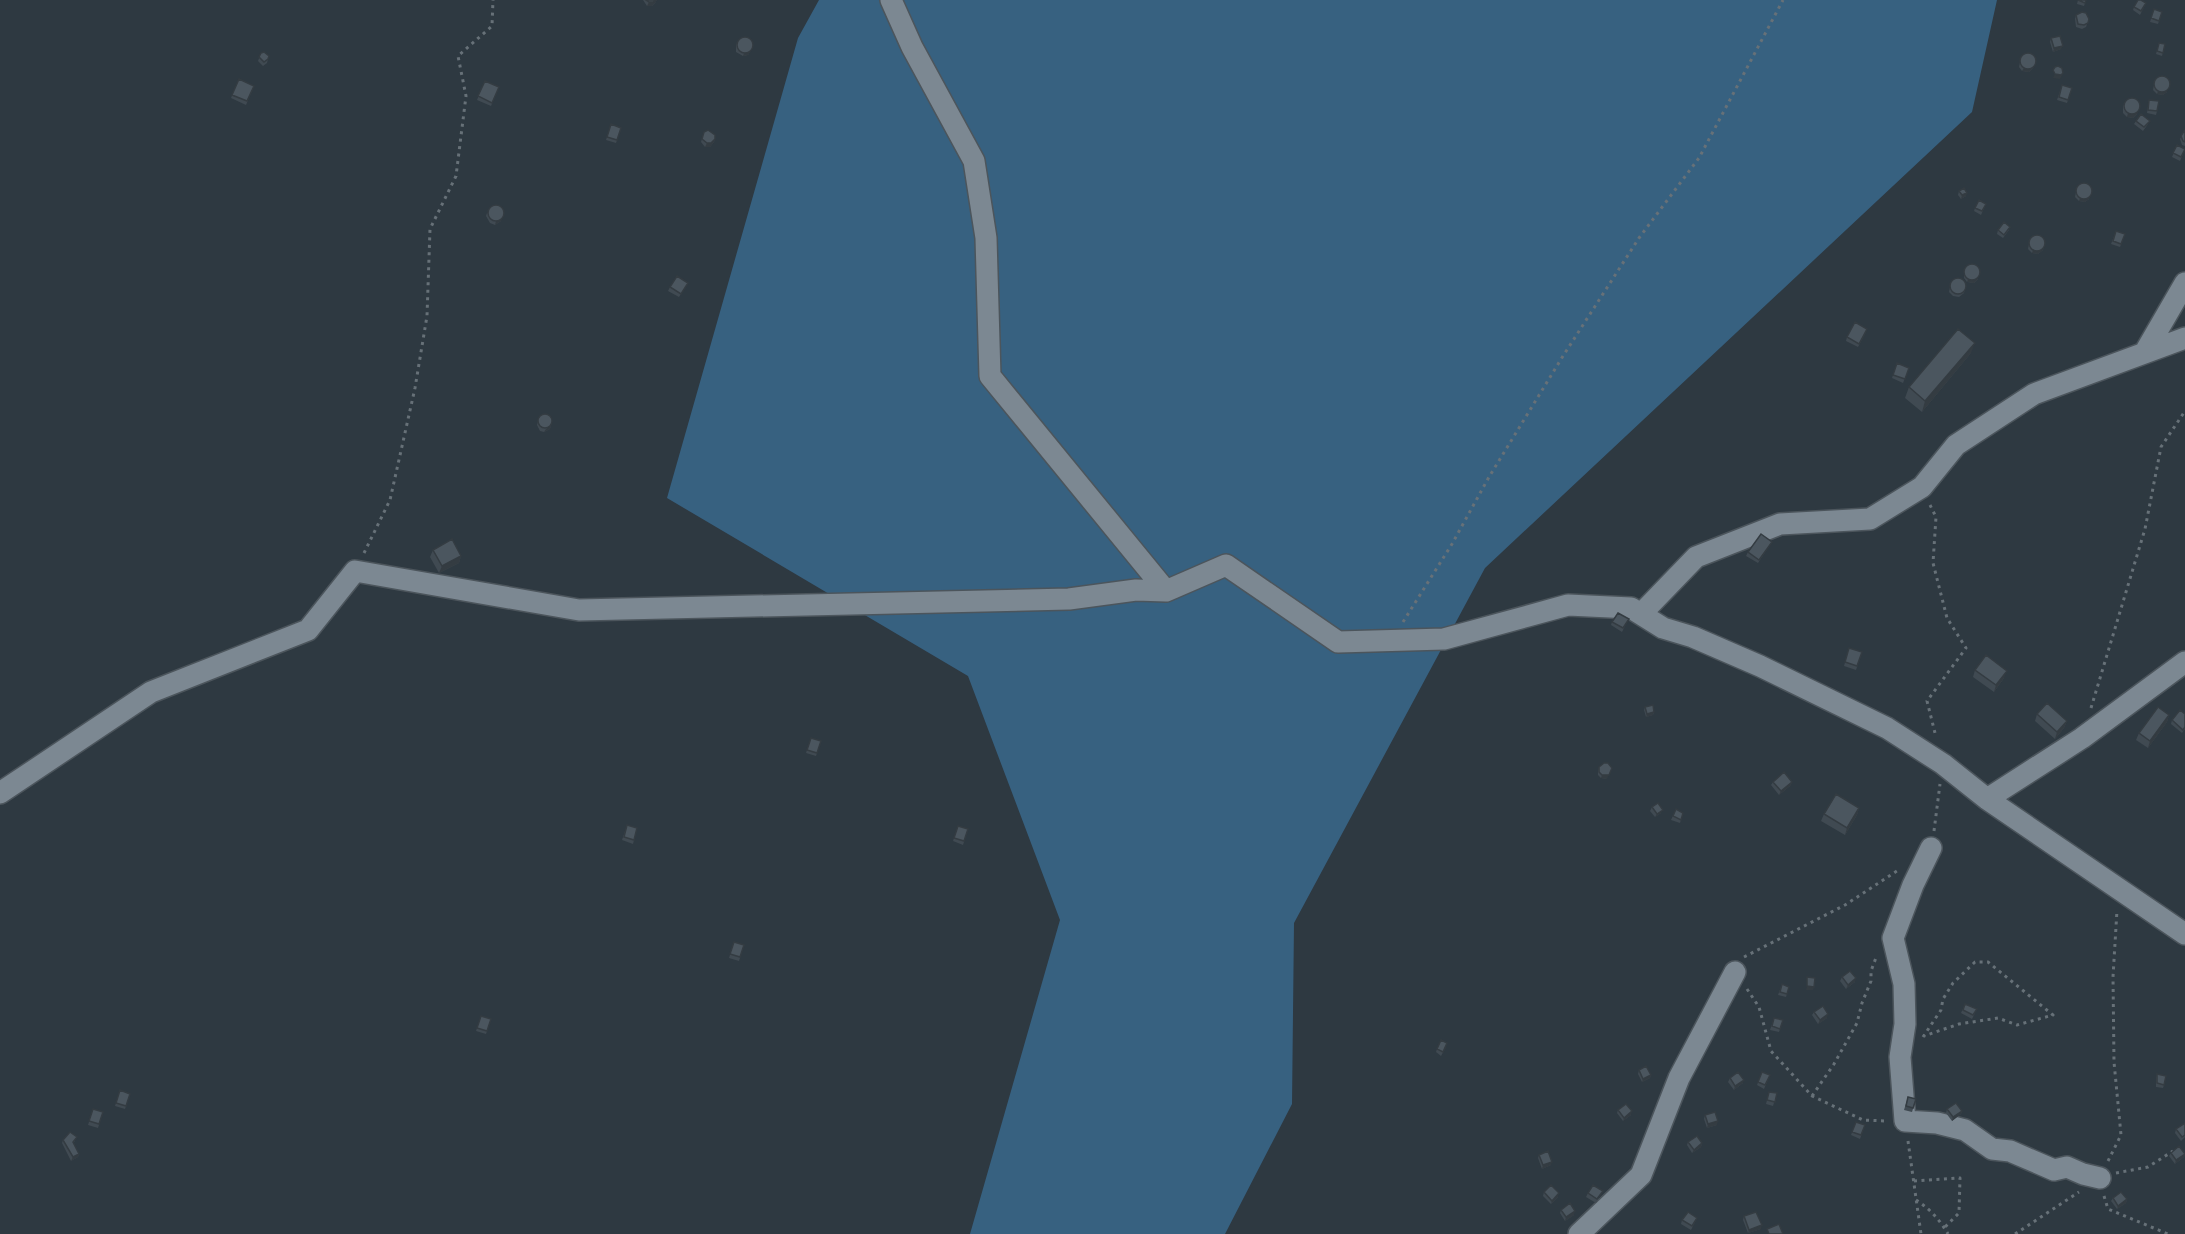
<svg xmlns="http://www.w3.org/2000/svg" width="2185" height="1234" font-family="Overpass,sans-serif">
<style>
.green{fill:#376180}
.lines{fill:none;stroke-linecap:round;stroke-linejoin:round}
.street-casing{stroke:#4c555c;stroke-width:24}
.path{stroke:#677178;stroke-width:3;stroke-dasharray:3 4.5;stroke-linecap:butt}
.street{stroke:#7c8892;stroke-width:21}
.wall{fill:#404a52}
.shaded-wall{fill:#343c42}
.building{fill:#4b565f;stroke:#343c42;stroke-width:1.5}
</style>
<rect width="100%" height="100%" fill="#2e3941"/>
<path class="green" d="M819,0H1997L1972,112L1485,568L1294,923L1292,1104L1225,1234H970L1060,920L968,676L667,498L798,38Z"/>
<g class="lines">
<g class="street-casing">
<path id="street" d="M891,0L912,47L974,161L986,238L990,376L1166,591
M2145,352L2185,283
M1641,614L1696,557L1780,524L1870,519L1922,487L1956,445L2034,394L2185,338
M0,793L151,692L308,630L355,571L579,610L1069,599L1136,590L1166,591L1226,565L1338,642L1444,639L1568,605L1631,608L1663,628L1693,637L1760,666L1887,728L1943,764L1987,799L2185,934
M1987,799L2082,738L2185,662
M1931,848L1913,885L1893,938L1904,984L1905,1024L1900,1057L1905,1121L1937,1123L1965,1130L1992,1149L2010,1151L2054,1170L2067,1167L2083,1174L2100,1178
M1579,1234L1641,1175L1679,1078L1735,972"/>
</g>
<path class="path" d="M1930,505L1936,517L1933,563L1947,618L1966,648L1927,701L1936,737
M364,553L390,500L415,388L427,316L430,229L456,176L466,96L458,56L492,26L493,0
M1403,622L1452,544L1489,477L1563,356L1639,238L1699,158L1783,0
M2091,708L2145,529L2161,447L2185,411
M1934,831L1940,784
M1744,957L1845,905L1900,869
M1747,989L1759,1007L1771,1051L1812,1096L1863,1120L1885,1121
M1923,1037L1941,1010L1943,999L1953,983L1975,962H1988L2053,1015L2017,1025L1998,1018L1959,1024L1924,1036
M1812,1096L1834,1064L1857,1023L1862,1003L1871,981V971L1877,955
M1908,1141L1921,1234
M2108,1161L2121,1135L2114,1062L2113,977L2117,910
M2116,1173L2148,1167L2173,1151
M1914,1181L1960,1178L1959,1213L1944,1228
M2104,1196L2108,1209L2168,1234
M1916,1200C1929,1208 1940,1220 1948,1234
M2015,1234L2079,1192"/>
<use href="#street" class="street"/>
</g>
<path class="wall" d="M643,0H657L655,3L652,6H647Z
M2078,0H2086L2084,6L2077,4Z
M2146,3L2140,15L2133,10L2134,7Z
M2154,9L2162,12L2158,24L2150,22Z
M2076,15L2089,19L2086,27L2082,29L2076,27L2075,19Z
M2051,38L2061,49L2053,52L2050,42Z
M738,41L751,50L748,55L743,56L736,52V45Z
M2159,43L2165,44L2162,56L2156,54Z
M261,53L268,59L267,63L263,66L258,61Z
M2021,57L2033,68L2029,72L2022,71L2019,67Z
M239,79L254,86L246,105L231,98Z
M2155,80L2167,92L2163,95L2157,94L2153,90Z
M485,81L499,87L491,106L477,100Z
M2062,85L2072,88L2067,103L2057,100Z
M2149,100L2157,111L2156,115L2147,113Z
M2125,103L2138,110L2137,114L2133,118L2127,117L2123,113V106Z
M2136,121L2148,124L2143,131L2134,124Z
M611,124L621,128L616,143L606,140Z
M2185,130V146L2182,145L2180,139Z
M704,132L715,139L714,142L710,147H705L701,142Z
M2177,145L2185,149L2180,161L2172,157Z
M2077,187L2089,199L2085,202L2079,201L2075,197Z
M1959,191L1966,196L1961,199L1958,195Z
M1986,204L1981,215L1974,211L1975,208Z
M487,213L501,221L495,225L490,223L486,216Z
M1998,230H2009L2003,238L1997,234Z
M2116,231L2125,234L2120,247L2111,244Z
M2030,239L2044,247L2043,250L2038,254L2032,253L2028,249Z
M1965,268L1978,279L1974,283L1967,282L1964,278Z
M1951,282L1965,290L1964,293L1959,297L1953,296L1949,292Z
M688,283L679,297L668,291L670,287Z
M1866,332L1858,347L1846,341L1847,337Z
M1971,353L1922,412L1905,398L1909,387Z
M1897,363L1909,368L1903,383L1892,378Z
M539,417L551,425L550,429L544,432L540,431L537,425Z
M1772,542L1758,563L1746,556L1748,552Z
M433,550L461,556L459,563L439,573L430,557Z
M1612,622H1627L1622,632L1611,625Z
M1849,648L1862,652L1856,670L1844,666Z
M1975,670L2004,678L1994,692L1973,677Z
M1645,707L1654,712L1653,715L1646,717L1644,710Z
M2037,714L2067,721L2064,728L2055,739L2035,721Z
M2185,714V729L2182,733L2171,724L2172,720Z
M2169,715L2167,722L2148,748L2136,740L2139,733Z
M811,738L821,741L816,756L806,753Z
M1599,767L1607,779L1601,778L1598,775V771Z
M1773,782H1792L1790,786L1779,795L1771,785Z
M1652,807L1661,813L1655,817L1650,811Z
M1859,808L1857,815L1845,835L1821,821L1824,814Z
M1676,809L1683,813L1680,823L1671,820Z
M627,825L637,828L633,844L622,840Z
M958,826L968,829L963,845L953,841Z
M734,942L744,945L739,961L729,958Z
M1842,977L1855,982L1846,989L1840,981Z
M1782,984L1789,987L1786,997L1778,995Z
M1965,1004L1975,1013L1972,1019L1961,1013Z
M1814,1012L1827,1018L1818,1024L1812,1015Z
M481,1016L491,1019L486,1034L476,1031Z
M1774,1018L1783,1020L1779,1032L1770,1030Z
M1446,1047L1441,1056L1436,1052L1437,1049Z
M1639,1070L1651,1075L1650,1078L1642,1082L1638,1074Z
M1762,1072L1770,1075L1764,1089L1757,1085Z
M2157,1074L2164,1085L2163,1088L2156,1087V1078Z
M1730,1078L1743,1083L1734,1090L1728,1082Z
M120,1090L130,1094L125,1109L115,1106Z
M1769,1092L1777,1093L1773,1106L1766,1104Z
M1908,1097L1916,1099L1912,1112L1904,1110Z
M93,1109L103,1112L98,1128L88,1125Z
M1947,1109L1962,1111L1961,1114L1952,1121L1946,1113Z
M1618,1110L1631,1115L1623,1121L1617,1113Z
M1705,1115L1717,1125L1707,1128L1704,1119Z
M1856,1122L1865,1125L1860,1139L1851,1135Z
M2185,1123V1137L2181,1141L2175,1133L2176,1129Z
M63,1140L75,1141L73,1143L79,1154L78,1157L71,1161L62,1143Z
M1688,1142L1702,1143L1701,1147L1692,1153L1687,1145Z
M2171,1153L2185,1154L2184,1157L2175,1164L2169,1156Z
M1539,1155L1551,1165L1542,1169L1538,1158Z
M1544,1192L1558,1197L1551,1204L1543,1196Z
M1588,1193L1601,1194L1596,1203L1586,1197Z
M2113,1198L2127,1199L2126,1203L2117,1209L2111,1201Z
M1561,1210L1574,1215L1565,1221L1560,1213Z
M1744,1216L1761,1229L1748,1233L1743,1220Z
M1697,1218L1691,1230L1681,1224L1682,1220Z"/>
<path class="shaded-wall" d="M657,0L655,3L652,6H647L649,2Z
M2063,46L2061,49L2053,52L2054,48Z
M753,47L748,55L743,56L744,53Z
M2034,65L2033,68L2029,72L2022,71L2024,68Z
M2063,73L2060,79L2053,78L2055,74Z
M2168,88L2167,92L2163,95L2157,94L2158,91Z
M2138,110L2137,114L2133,118L2127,117L2128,113Z
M715,139L714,142L710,147H705L707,143Z
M1967,193L1966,196L1961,199L1962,195Z
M2091,195L2089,199L2085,202L2079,201L2080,198Z
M503,217L501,221L495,225L496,221Z
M2044,247L2043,250L2038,254L2032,253L2033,250Z
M1979,276L1978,279L1974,283L1967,282L1968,279Z
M1975,343L1971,353L1922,412L1925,401Z
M551,425L550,429L544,432L546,429Z
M461,556L459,563L439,573L442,566Z
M2007,671L2004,678L1994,692L1996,685Z
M1654,712L1653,715L1646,717L1647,714Z
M2169,715L2167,722L2148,748L2150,741Z
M2067,721L2064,728L2055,739L2057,732Z
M1612,768L1607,779L1601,778L1602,775Z
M1792,782L1790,786L1779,795L1781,791Z
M1859,808L1857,815L1845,835L1847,828Z
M1663,810L1661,813L1655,817L1657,814Z
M1856,978L1855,982L1846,989L1848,985Z
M1807,986L1814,987L1813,990H1806Z
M1828,1014L1827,1018L1818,1024L1820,1020Z
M1651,1075L1650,1078L1642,1082L1643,1079Z
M1744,1080L1743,1083L1734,1090L1735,1086Z
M1632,1111L1631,1115L1623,1121L1624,1118Z
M1962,1111L1961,1114L1952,1121L1953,1117Z
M1718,1121L1717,1125L1707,1128L1708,1124Z
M1702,1143L1701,1147L1692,1153L1694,1150Z
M79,1154L78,1157L71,1161L73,1157Z
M2185,1154L2184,1157L2175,1164L2176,1160Z
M1552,1162L1551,1165L1542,1169L1543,1165Z
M1559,1193L1558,1197L1551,1204L1552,1201Z
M2127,1199L2126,1203L2117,1209L2118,1206Z
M1575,1211L1574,1215L1565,1221L1566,1217Z
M1762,1225L1761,1229L1748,1233L1749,1230Z"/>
<path class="building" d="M646,0H656L653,2H649Z
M2078,0H2086L2085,3Z
M2138,0H2141L2146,3L2141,11L2134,7Z
M2154,9L2162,12L2159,21L2151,18Z
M2082,12L2086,13L2089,19L2088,23L2084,25L2078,24L2076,15Z
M2060,36L2063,46L2054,48L2051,38Z
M737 45a8 8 0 1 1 16 0a8 8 0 1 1-16 0Z
M2159,43L2165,44L2163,53L2157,51Z
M264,52L269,56L268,59L264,62L259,57L261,53Z
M2020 61a8 8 0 1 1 16 0a8 8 0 1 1-16 0Z
M2058,66L2062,68L2063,73L2061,75L2055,74L2053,70L2055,67Z
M2154 84a8 8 0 1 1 16 0a8 8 0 1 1-16 0Z
M239,79L254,86L247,101L232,95Z
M485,81L499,87L492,103L478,96Z
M2062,85L2072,88L2068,100L2059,97Z
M2124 106a8 8 0 1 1 16 0a8 8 0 1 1-16 0Z
M2149,100L2159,101L2157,111L2148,110Z
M2141,114L2150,121L2144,127L2136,121Z
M611,124L621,128L617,140L607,137Z
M708,130L715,135V139L711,143H707L702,139L704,132Z
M2185,130V142L2183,141L2181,136L2184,131Z
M2177,145L2185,149L2181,157L2173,153Z
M2076 191a8 8 0 1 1 16 0a8 8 0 1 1-16 0Z
M1964,188L1967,193L1962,195L1959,191Z
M1979,200L1986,204L1982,211L1975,208Z
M488 213a8 8 0 1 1 16 0a8 8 0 1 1-16 0Z
M2004,222L2010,227L2004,235L1998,230Z
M2116,231L2125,234L2121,244L2113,241Z
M2029 243a8 8 0 1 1 16 0a8 8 0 1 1-16 0Z
M1964 272a8 8 0 1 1 16 0a8 8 0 1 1-16 0Z
M677,276L688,283L681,294L670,287Z
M1950 286a8 8 0 1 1 16 0a8 8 0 1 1-16 0Z
M1855,322L1867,329L1859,344L1847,337Z
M1958,329L1975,343L1925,401L1909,387Z
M1897,363L1909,368L1905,379L1893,375Z
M538 421a7 7 0 1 1 14 0a7 7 0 1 1-14 0Z
M1761,534L1772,542L1759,560L1748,552Z
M452,539L461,556L442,566L433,550Z
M1618,613L1629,619L1623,628L1612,622Z
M1849,648L1862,652L1857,666L1845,662Z
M1986,655L2007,671L1996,685L1975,670Z
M2047,703L2067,721L2057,732L2037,714Z
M1653,705L1654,712L1647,714L1645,707Z
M2158,707L2169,715L2150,741L2139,733Z
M2180,710L2185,714V727L2183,730L2172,720Z
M811,738L821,741L817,753L807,750Z
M1604,763H1608L1612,768L1609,775H1602L1599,772V767Z
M1784,772L1792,782L1781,791L1773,782Z
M1836,794L1859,808L1847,828L1824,814Z
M1658,803L1663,810L1657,814L1652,807Z
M1676,809L1683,813L1681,820L1673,816Z
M627,825L637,828L634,840L624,837Z
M958,826L968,829L964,841L954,838Z
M734,942L744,945L740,957L730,954Z
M1850,971L1856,978L1848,985L1842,977Z
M1807,977L1815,978L1814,987L1807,986Z
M1782,984L1789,987L1787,994L1780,992Z
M1965,1004L1977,1009L1973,1015L1963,1010Z
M1823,1006L1828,1014L1820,1020L1814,1012Z
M481,1016L491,1019L487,1031L477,1028Z
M1774,1018L1783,1020L1780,1029L1772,1026Z
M1441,1040L1447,1043L1443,1052L1437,1049Z
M1646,1066L1651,1075L1643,1079L1639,1070Z
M1738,1072L1744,1080L1735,1086L1730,1078Z
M1762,1072L1770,1075L1765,1085L1758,1082Z
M2157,1074L2166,1076L2164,1085L2157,1083Z
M120,1090L130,1094L126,1106L116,1103Z
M1769,1092L1777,1093L1775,1102L1767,1100Z
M1908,1097L1916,1099L1913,1108L1906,1106Z
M1956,1103L1962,1111L1953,1117L1947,1109Z
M1626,1104L1632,1111L1624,1118L1618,1110Z
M93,1109L103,1112L99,1124L89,1121Z
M1715,1112L1718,1121L1708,1124L1705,1115Z
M1856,1122L1865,1125L1861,1135L1852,1132Z
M2185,1123V1135L2182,1137L2176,1129Z
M70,1132L77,1137L73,1142L79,1154L73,1157L63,1140Z
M1697,1136L1702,1143L1694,1150L1688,1142Z
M2179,1146L2185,1154L2176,1160L2171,1153Z
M1548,1151L1552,1162L1543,1165L1539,1155Z
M1551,1185L1559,1193L1552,1201L1544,1192Z
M1593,1185L1603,1191L1597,1199L1588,1193Z
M2121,1192L2127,1199L2118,1206L2113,1198Z
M1570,1203L1575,1211L1566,1217L1561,1210Z
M1688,1212L1697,1218L1692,1226L1682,1220Z
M1756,1212L1762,1225L1749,1230L1744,1216Z
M1779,1224L1783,1234H1769L1767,1229Z"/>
</svg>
